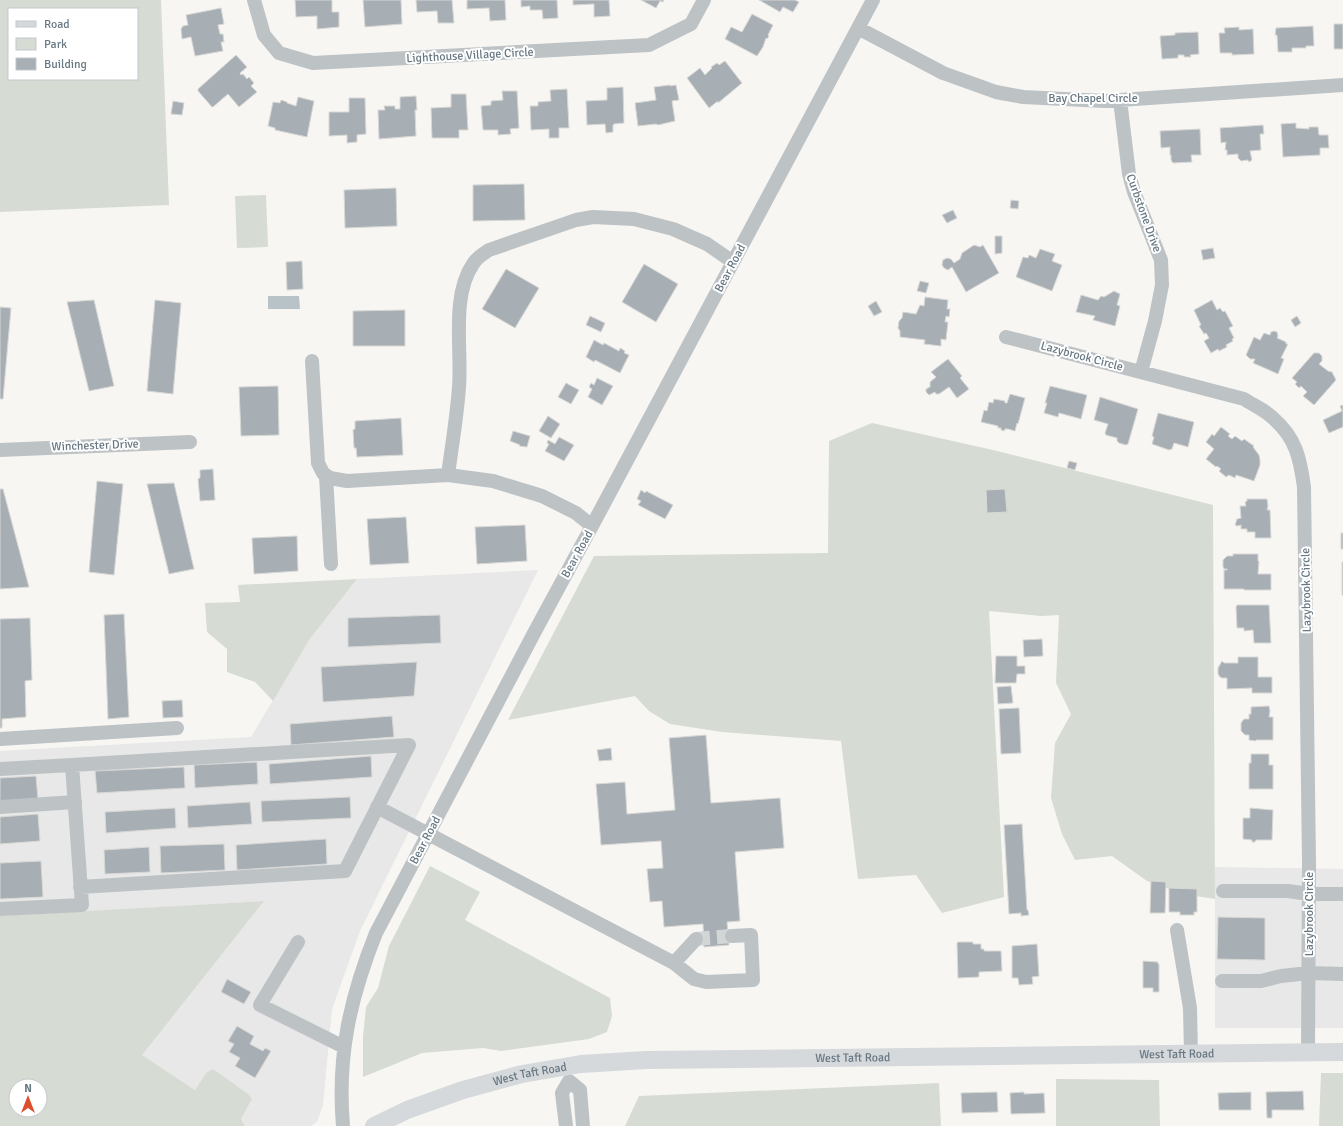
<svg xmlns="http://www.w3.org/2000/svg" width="1343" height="1126" font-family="Signika,sans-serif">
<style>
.built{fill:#e7e8e7}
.green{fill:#d6dbd3;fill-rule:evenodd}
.water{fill:#b7c3c7}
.building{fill:#a7afb4;stroke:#d8d8d6}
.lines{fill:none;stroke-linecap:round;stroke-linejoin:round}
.minor-tunnel{stroke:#d3d6d7;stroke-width:14;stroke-dasharray:14 7;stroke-linecap:butt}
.minor{stroke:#bdc2c5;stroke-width:14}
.major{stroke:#d5d9dc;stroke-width:18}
.labels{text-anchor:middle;stroke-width:4;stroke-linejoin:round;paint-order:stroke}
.street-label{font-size:12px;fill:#677883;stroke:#fff}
</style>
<rect width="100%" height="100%" fill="#f7f6f3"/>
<path class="built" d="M538,570L360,931L332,1009L323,1105L317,1122L311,1126H245L241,1119L252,1099L206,1073L195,1090L141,1055L263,901L0,917V751L251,737L309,640L357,579Z
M1215,867L1343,869V1028H1215Z"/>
<path class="green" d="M0,0H161L169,205L0,212ZM9,9H137V79H9Z
M266,195L268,247L237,248L235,196Z
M872,423L993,450L1213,505L1215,899L1183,894L1147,881L1112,856L1075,860L1062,834L1051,798L1055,743L1071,714L1056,683L1059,615L1041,616L989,611L1004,897L942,913L916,875L858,879L841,741L722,732L670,724L649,711L635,696L508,720L594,556L828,553L829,441Z
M357,579L309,640L273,701L255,682L227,672V649L207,632L205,603L240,602L238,585Z
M430,866L480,892L465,920L610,998L612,1016L607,1032L589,1039L501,1051L483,1048L422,1053L363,1077V1036L366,1007L378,988L389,946Z
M264,901L142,1055L195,1090L206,1073L213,1069L248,1094L252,1099L241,1119L245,1126H0V916ZM16,1086H40V1110H16Z
M1321,1073H1343V1126H1319Z
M1056,1079L1159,1080L1160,1126H1056Z
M939,1083L941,1126H625L639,1096Z"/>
<path class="water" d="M268,296H299L300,309H268Z"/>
<path class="building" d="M295,0H332V12H339V27L317,29V16L296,17Z
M363,0H401L402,24L365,27Z
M416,0H452L454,23H438L437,11L417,12Z
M467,0H505L506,20L490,21L489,8L467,9Z
M521,0H557L558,18L543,19L542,10H530V6L521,7Z
M573,0H609L610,16L594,17V4L573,5Z
M641,0H664L663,2L660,1L656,8Z
M759,0H795L799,2L793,12L783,7L780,12Z
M221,8L224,24L218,25L220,34H223L224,42H221L223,51L195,56L191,37L182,39L181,29L183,26L188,25L186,15Z
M752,14L773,25L768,35L769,36L767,39L766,38L763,47L757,56L725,39L731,27L742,32Z
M1334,24H1343V49H1334Z
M1313,26L1314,46H1306V48H1292V52H1278L1277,35H1275L1276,28Z
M1239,27V30L1253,29L1254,54L1232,55V53H1220L1219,33H1225L1224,28Z
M1198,32L1199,54L1190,55L1191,57H1184V55H1178V58L1162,59L1160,36L1175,35V33Z
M236,55L247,67L240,73L241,75L243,74L247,79L249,77L254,83L251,86L257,92L239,107L228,94L213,107H212L198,91V89Z
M725,61L742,83L718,103V101L709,108L687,78L700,68L705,75L712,68L711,67L717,63L719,65Z
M670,85V86L676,85L679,100L672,101L675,121L658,125L656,124L638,126L635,103L656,100L654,87Z
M623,87L624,123L614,124L613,125V132L606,133L605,124L587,125L586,101L607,100V88Z
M567,89L569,128H559V138H549V129L531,130L530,106H538V102L551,101L550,90Z
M502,91H517L519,128L510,129L511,134L498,135V130H483L481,106L491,105V101L503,100Z
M451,94H466L468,130H459V138H432L431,108L451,107Z
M416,96L417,110H415L416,136L379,139L378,110H385L384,106H395V109H400V97Z
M298,97L314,101L307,137L275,130V128L268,126L273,102L280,103L281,100L287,102V103L296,106Z
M349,98H365L366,134L357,135V142L347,143V135L329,136V112H349Z
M173,101L184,103L182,115L171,114Z
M1296,123V128L1309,129V127H1318L1319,135H1328L1329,148H1320V155L1283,157L1281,124Z
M1263,125L1264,134H1260L1261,150L1250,151L1252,160L1249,162L1248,160L1241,161L1238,158V154L1227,155V150H1225L1226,142L1221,143L1220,128Z
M1200,129L1201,155H1191L1192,162L1173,163L1171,160V155H1170V147L1161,148L1160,131Z
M524,184L525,220L473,221V185Z
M396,188L397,226L345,228L344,190Z
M1011,200L1019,201L1018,209L1010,208Z
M953,210L957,218L947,223L942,215Z
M995,236H1002V253L995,254Z
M974,245L980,247L983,245L999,273L966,292L952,267L948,270L944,268L942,265L943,260L947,258L951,259L954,263L960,259L962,253Z
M1213,248L1215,258L1203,260L1201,250Z
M1040,249L1055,254L1052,261L1062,265L1052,291L1016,277L1023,257L1028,258L1029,255L1036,258Z
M302,261L303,289L287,290L286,262Z
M644,264L678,284L656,322L622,302Z
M506,269L539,288L515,328L482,309Z
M920,281L929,283L926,293L917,291Z
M1114,291L1120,294L1117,305L1120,306L1115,326L1093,320L1095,316L1076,312L1081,295L1098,300L1101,296L1104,297Z
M925,297L948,300L947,309H950L949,317L946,316L945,322H948L946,340L941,339V346L924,344L925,340L900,337V331L898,328L899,321L902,318L903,312L916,314L920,305L924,306Z
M94,300L114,386L89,391L67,302Z
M155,300L181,303L173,394L147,391Z
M1212,300L1217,310L1220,308L1223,312L1225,311L1233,326L1229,328L1234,338L1232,339L1233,341L1226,345L1227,347L1219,351L1218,349L1211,353L1204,341L1209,338L1206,333L1204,334L1199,326L1201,325L1194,310Z
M876,301L882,312L874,316L868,306Z
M0,307L11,308L3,399H0Z
M405,310V346H353V311Z
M590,316L605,323L601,332L586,325Z
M1297,316L1301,323L1295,327L1291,320Z
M1274,331L1277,332L1278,336L1277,338L1286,342V344H1288L1281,358L1284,359L1278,374L1253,363L1255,359H1250L1246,355L1254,337L1260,340L1264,333L1270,335L1271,332Z
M594,340L603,345L604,343L619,351L620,348L625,351L624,353L629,355L620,373L595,360L594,362L586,357Z
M1314,353H1319L1322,356V361L1319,364L1328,371L1332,372L1336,380L1314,405L1303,396L1307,392L1301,386L1299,388L1295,384L1297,382L1292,378Z
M948,359L962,376L960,378L969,389L957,398L949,387L939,394H936L935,392L929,395L926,392V389L930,387V382L936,377L931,372Z
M597,378L613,386L602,405L588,397L592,389L589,387L591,383L594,385Z
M566,383L579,390L571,404L558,397Z
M278,386L279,435L241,436L239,387Z
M1050,386L1087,395L1081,419L1059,413L1058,417L1044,413L1047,403H1045Z
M1010,394L1025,398L1018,424L1017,423L1015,431L1008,429H1005L1004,431L1001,430V428H998V426L981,422L984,410L987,411L989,402L993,403L994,399L1005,401V403H1007Z
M1100,397L1138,409L1128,444L1126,445L1119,443L1117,441V438L1106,435L1105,433L1108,424L1094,420Z
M1343,405V427L1329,433L1323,420L1342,411L1340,406Z
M1158,413L1194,422L1188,447L1174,443L1172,449L1169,450L1152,444L1154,437L1152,436Z
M548,416L560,424L551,438L539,431Z
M401,418L403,455L357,457L356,448H354L353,430L355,429V421Z
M1221,427L1230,434L1228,436L1232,439L1235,436L1242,441L1244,439L1254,446L1253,447L1259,455L1260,460V465L1254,481L1236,475L1235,478L1229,475L1226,477L1219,471L1221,469L1217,466L1216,467L1206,459L1214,449L1206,442L1212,434L1214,436Z
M513,431L530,436L527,447L519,446L520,445L510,441Z
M559,437L574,445L564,461L545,451L549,444L547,443L548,440L555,444Z
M1069,461L1077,463L1075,470L1067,468Z
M213,469L215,500L200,501L198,479L200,478V470Z
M97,481L123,484L114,575L89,572Z
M174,483L194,569L169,574L147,484Z
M0,489H3L29,587L0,589Z
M1005,489L1007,512L987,513L986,490Z
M641,490L645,493L646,491L673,505L665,519L638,505L641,501L637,499Z
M1247,499H1267L1268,506L1267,510H1270L1271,538H1255V532H1247V529H1241V525L1237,526L1235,525L1237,519L1241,518L1240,506H1246L1245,502L1247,501Z
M406,517L409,563L370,565L367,519Z
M525,525L527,561L477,564L475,527Z
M1341,533H1343V549H1341Z
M297,536L298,571L254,574L252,538Z
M1233,554H1258V561H1259L1258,574H1271V590H1244V589H1224V570H1227V569H1224L1223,567V560L1227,556H1233Z
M1342,562H1343V595H1342Z
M1237,605H1269L1271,643H1254L1253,630L1244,631V628H1237L1236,607Z
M124,614L129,717L108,719L104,615Z
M440,615L441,643L348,647V618Z
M30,618L32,680L25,681L26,717L2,719V728H0V619Z
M1042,639L1043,656L1024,657L1023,640Z
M996,656H1017V666H1025V674H1017L1016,683H995Z
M1238,657H1258V677H1272V693H1252V688L1227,689V678H1222L1220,677L1218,674V668L1222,661L1224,663H1238Z
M417,662L414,696L323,702L321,667Z
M1011,686L1013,703L998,704L997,687Z
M182,700L183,717L163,718L162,701Z
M1269,706L1270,711L1269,717H1273V740H1256V741L1249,740V735H1245L1241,731V723L1244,719H1249V714H1251V707Z
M1019,708L1021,753L1001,754L999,709Z
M392,716L394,737L291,745L290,724Z
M706,735L711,803L780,798L784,848L735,852L740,921L727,922L729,945L704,947L703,924L664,927L662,901L650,902L647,869L663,868L661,841L601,845L596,784L625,782L627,814L675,810L669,738Z
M611,748L612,760L599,761L597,750Z
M1251,754H1269V765H1273V789H1249V763H1251Z
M371,756L372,777L270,784L269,764Z
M257,762L258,784L195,788L194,765Z
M184,767L185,788L97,793L95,771Z
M36,776L38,799L0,802V778Z
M350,797L351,818L262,822L261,801Z
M250,802L252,824L188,828L187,806Z
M175,808L176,828L106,833L105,812Z
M1250,808L1273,810L1272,840H1256L1255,842H1252V840L1243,839V818H1250Z
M38,814L40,841L0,844V817Z
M1022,824L1027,910H1028L1029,915L1021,916V913L1009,914L1004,825Z
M326,839L327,864L237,870L236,845Z
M224,844L225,870L161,873L160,846Z
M149,847L150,872L105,874L104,850Z
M41,861L43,897L0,899V863Z
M1151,881L1166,882L1165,913H1150Z
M1169,888L1197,889V912H1194V915H1180V912H1169Z
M1218,917L1265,918V960L1217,959Z
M958,942H973V944H981V949H984V951H1001L1002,971L979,972V977L958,978L957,943Z
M1037,944L1039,976L1032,977L1033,984L1019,985L1018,978H1012V946Z
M1143,961L1158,962V964H1159V992H1153V988H1143Z
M227,979L251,992L244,1004L221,992Z
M237,1026L254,1036L250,1044L263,1051L265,1048L271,1051L255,1078L235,1066L240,1058L229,1052L234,1044L228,1041Z
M1303,1091L1304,1110H1272V1118H1267L1266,1092Z
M997,1092L998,1112L962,1113L961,1093Z
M1024,1092V1094L1044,1093L1045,1113L1011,1114L1010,1093Z
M1251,1092V1110H1219L1218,1093Z"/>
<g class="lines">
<path class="minor-tunnel" d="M696,939L732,936"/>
<path class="minor" d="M254,0L264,35L279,53L313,63L649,45L691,24L704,0
M858,28L943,73L996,92L1023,97L1105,101L1343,85
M1120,100L1129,174L1134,192L1161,260L1162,285L1155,321L1141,372
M1006,337L1244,399C1253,405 1265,410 1273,418C1296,438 1300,458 1304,487L1309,861L1308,1052
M312,361L318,463L323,473L330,478L347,481L448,475L493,481L542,496L576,513L592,526
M0,450L190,442
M448,475C452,445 457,416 459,387C462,349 451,296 473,264C477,257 483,254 489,250L576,220L593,217L634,219L673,229L707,244L733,262
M326,476L331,564
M0,739L177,728
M72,765L409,745L345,871L80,887
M0,769L72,765L82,905L0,909
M0,807L75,802
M377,807L674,963L694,979L706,982L753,980L751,935L732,936
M1223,891H1288L1309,894H1343
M1177,930L1190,1008L1191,1054
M298,942L260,1005L344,1047
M674,963L696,939
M1222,981H1261L1281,976L1309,973L1343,974
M343,1126C337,1056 350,998 376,933L533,635L592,526L873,0
M566,1126L562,1093L569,1081L580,1090L583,1126"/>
<path class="major" id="s1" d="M374,1126L407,1110L463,1090L522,1074L581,1064L646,1060L1343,1052"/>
</g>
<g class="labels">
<g class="street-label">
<text transform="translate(470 55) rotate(-3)" y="4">Lighthouse Village Circle</text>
<text x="1093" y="102">Bay Chapel Circle</text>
<text transform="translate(1144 213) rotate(70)" y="4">Curbstone Drive</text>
<text transform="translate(730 268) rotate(-62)" y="4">Bear Road</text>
<text transform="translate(1082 356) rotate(15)" y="4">Lazybrook Circle</text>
<text transform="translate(95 445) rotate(-2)" y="4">Winchester Drive</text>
<text transform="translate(577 554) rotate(-61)" y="4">Bear Road</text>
<text transform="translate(1306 590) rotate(-91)" y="4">Lazybrook Circle</text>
<text transform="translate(425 840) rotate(-62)" y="4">Bear Road</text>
<text transform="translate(1309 914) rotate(-90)" y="4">Lazybrook Circle</text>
<text dy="4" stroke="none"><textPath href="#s1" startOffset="813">West Taft Road</textPath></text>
<text dy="4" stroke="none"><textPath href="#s1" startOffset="489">West Taft Road</textPath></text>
<text dy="4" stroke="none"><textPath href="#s1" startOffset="165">West Taft Road</textPath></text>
</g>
</g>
<rect x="8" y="8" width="130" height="72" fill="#ffffff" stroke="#c2c9cd"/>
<rect x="16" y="21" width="20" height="6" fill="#d5d9dc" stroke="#c2c9cd"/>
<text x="44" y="28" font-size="12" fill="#677883">Road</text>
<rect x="16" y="38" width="20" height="12" fill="#d6dbd3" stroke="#c2c9cd"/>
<text x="44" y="48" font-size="12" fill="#677883">Park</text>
<rect x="16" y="58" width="20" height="12" fill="#a7afb4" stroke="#c2c9cd"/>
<text x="44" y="68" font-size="12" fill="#677883">Building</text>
<g transform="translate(28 1098)"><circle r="19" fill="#ffffff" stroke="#c2c9cd"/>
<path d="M0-3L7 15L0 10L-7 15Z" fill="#dc4f2d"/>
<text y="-6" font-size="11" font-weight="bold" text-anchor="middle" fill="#677883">N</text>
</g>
</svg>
